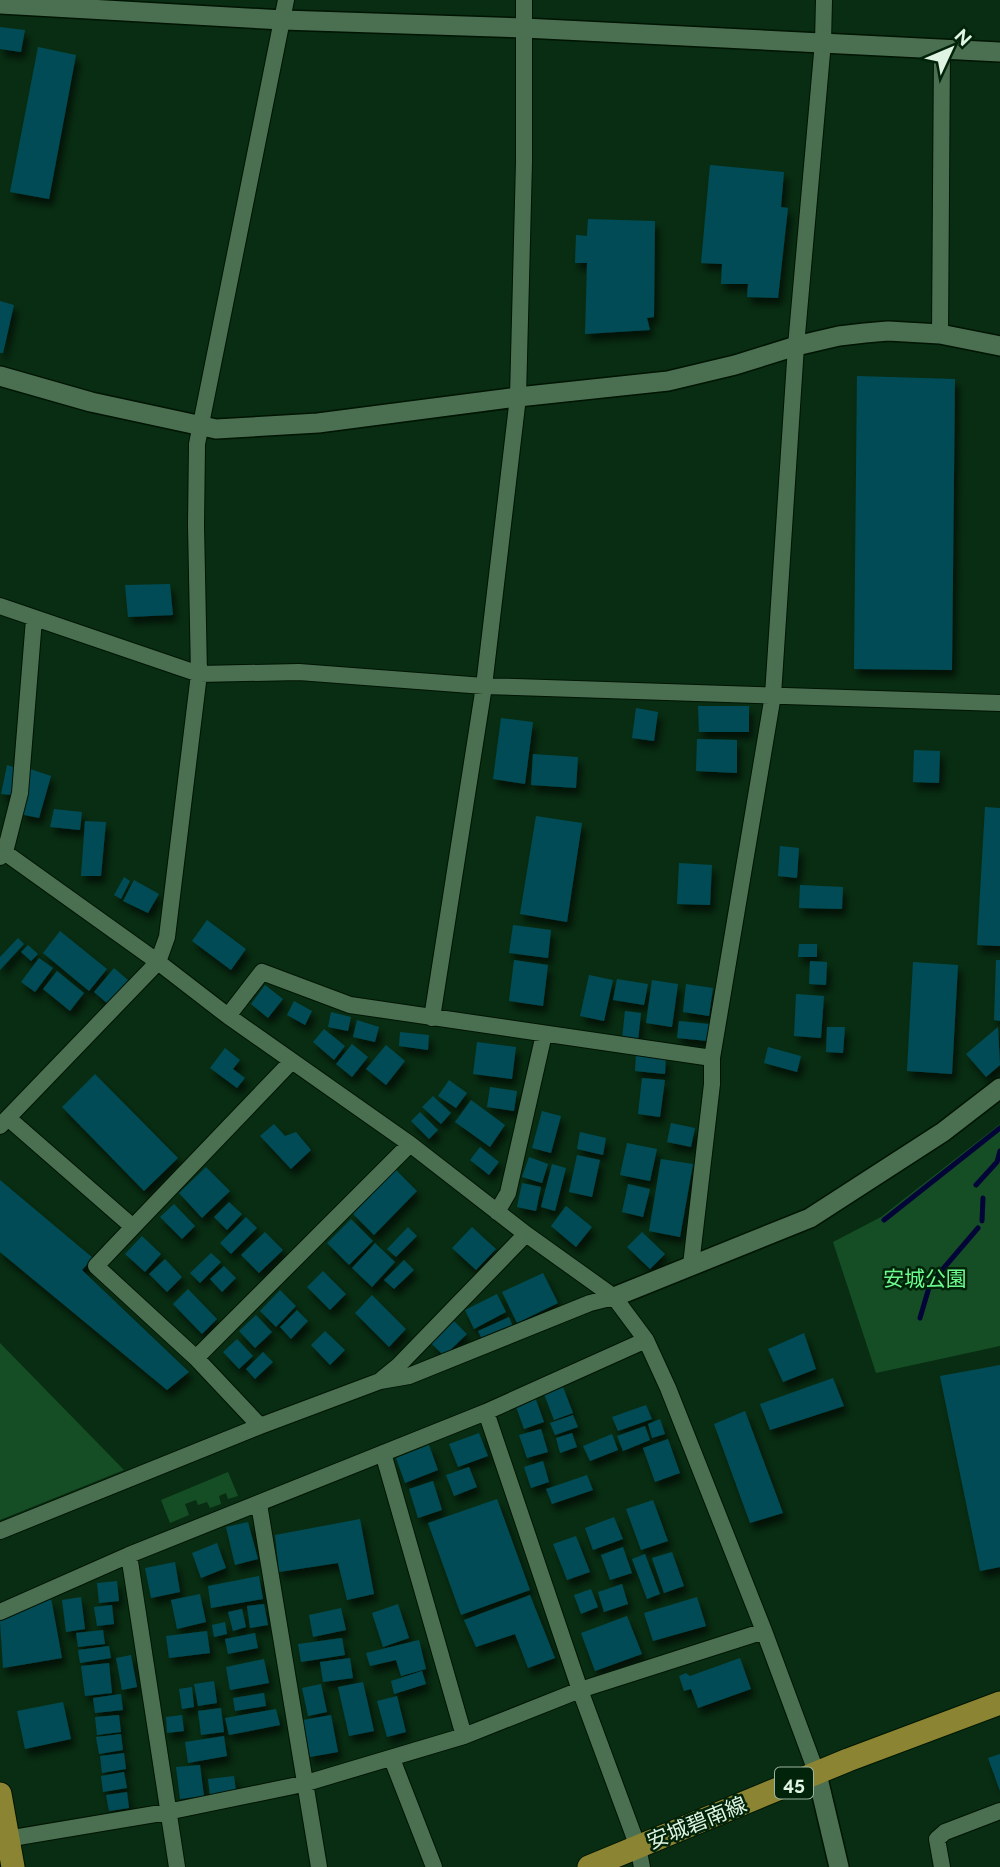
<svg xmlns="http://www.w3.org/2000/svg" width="1000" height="1867" font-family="Raleway,'Noto Sans JP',sans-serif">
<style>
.green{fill:#154e25}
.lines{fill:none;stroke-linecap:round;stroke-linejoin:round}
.stream{stroke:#030438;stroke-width:5}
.building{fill:#024c55;filter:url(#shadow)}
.minor-casing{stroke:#001403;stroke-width:18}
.tertiary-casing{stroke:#001403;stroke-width:22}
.primary-casing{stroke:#001403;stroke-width:25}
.minor{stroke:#4b7051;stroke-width:16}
.tertiary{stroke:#4b7051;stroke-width:19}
.primary{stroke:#8b8432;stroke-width:23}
.labels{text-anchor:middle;stroke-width:5;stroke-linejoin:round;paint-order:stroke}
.shield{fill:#002309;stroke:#9cb5a1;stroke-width:2}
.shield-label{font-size:19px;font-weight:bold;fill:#dff4e2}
.park-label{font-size:21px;fill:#6dfb8e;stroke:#002309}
.street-label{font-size:21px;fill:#dff4e2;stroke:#002309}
</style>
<defs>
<filter id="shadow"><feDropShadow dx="4" dy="7" stdDeviation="3.5" flood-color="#0009"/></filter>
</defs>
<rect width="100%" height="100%" fill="#082d12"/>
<path class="green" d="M1000,1124V1346L876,1373L833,1242L881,1217Z
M0,1343L124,1470L0,1520Z
M228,1472L238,1496L228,1499L226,1493L219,1496L221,1504L210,1508L207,1502L198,1505L196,1500L185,1504L189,1515L170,1523L161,1500Z"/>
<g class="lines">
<path class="stream" d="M976,1185L997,1162L1000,1151
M884,1220L1000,1128
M982,1221L983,1198
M920,1318L930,1284L978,1228"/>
</g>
<path class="building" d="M0,27L25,30L21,52L0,49Z
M38,47L76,55L49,199L10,192Z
M710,165L784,172L781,207L788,208L778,298L747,297L748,284H721L722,264L701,263Z
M588,219L655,221L654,317L647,318L650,330L585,334L587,263H575L576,235L587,236Z
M0,301L14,305L3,353H0Z
M857,376L955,379L952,670L854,669Z
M170,584L173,615L128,617L125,585Z
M698,706H749V732H699Z
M636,708L658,712L654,741L632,738Z
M501,718L533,722L525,784L493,779Z
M697,739L737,740V773L696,771Z
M914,750L940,751L939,783L913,782Z
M533,754L578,757L576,788L531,785Z
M7,765L19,769L13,795L1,794Z
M30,769L51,776L39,818L20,814Z
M985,807L1000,808V946L977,945Z
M54,809L82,812L80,830L50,827Z
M536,816L582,823L567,922L520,914Z
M85,821L106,822L101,876H81Z
M780,846L799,848L797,878L778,876Z
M679,863L712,865L710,905L677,904Z
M124,877L130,881L121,899L114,895Z
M134,880L159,894L148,913L123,901Z
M800,885L843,887L842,909L799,908Z
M207,920L246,949L231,970L192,941Z
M513,925L551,930L548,958L509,953Z
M60,931L107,969L89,991L43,953Z
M18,938L24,944L0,970V957Z
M799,944H817V957H798Z
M28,945L38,954L31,961L21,952Z
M39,958L53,968L35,992L21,982Z
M514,960L548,965L543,1006L509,1001Z
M996,960H1000V1021L994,1020Z
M810,961L827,962L826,985L809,984Z
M913,962L958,965L952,1074L907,1071Z
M114,968L128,980L108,1004L94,992Z
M57,971L84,993L70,1011L43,989Z
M589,975L613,980L604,1021L580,1016Z
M617,979L648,984L644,1005L613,1000Z
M652,980L678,984L672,1027L646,1023Z
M686,984L713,988L709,1016L683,1012Z
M265,985L283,999L268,1018L251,1004Z
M796,994L824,996L821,1038L794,1036Z
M294,1001L312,1011L305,1025L287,1015Z
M625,1011L641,1013L638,1041L622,1039Z
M331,1012L351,1017L348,1031L328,1027Z
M357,1020L379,1027L375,1042L353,1037Z
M679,1021L709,1024L708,1041L677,1038Z
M827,1027H845L843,1053L826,1052Z
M998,1027L1000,1065L986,1077L966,1054Z
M324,1029L345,1046L334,1060L313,1042Z
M400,1032L429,1035L428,1050L399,1046Z
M477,1042L516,1047L512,1079L473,1074Z
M352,1044L368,1057L352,1077L336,1064Z
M386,1045L405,1061L386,1085L366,1069Z
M768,1047L801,1056L797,1072L764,1063Z
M225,1048L240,1060L233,1069L245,1078L237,1088L210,1068Z
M636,1054L666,1057L665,1074L635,1071Z
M95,1074L178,1158L144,1191L62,1107Z
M642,1078L665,1080L660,1117L638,1114Z
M449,1080L467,1093L456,1108L438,1096Z
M490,1087L517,1091L514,1111L487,1107Z
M433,1096L451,1113L441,1124L422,1107Z
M471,1100L505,1125L490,1147L455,1122Z
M542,1111L561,1116L551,1153L532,1148Z
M420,1112L438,1130L429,1139L411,1121Z
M671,1123L695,1128L691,1147L667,1142Z
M274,1124L285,1136L296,1132L311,1150L291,1169L260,1136Z
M580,1132L606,1138L603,1155L577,1149Z
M627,1143L657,1149L650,1181L620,1175Z
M480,1147L499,1162L489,1175L470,1160Z
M577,1155L600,1160L592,1197L569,1192Z
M529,1157L548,1164L542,1183L522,1177Z
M661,1159L693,1164L680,1237L649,1231Z
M552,1164L566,1168L555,1211L541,1207Z
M206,1167L230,1191L202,1218L179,1193Z
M396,1170L417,1191L374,1235L353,1214Z
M0,1180L93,1258L82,1270L189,1372L167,1390L0,1252Z
M522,1183L541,1187L536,1211L517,1207Z
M628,1184L650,1189L643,1217L622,1212Z
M229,1202L242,1214L227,1230L214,1217Z
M174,1204L195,1226L182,1239L160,1217Z
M566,1206L592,1227L576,1247L551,1226Z
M246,1217L257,1228L231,1254L220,1243Z
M351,1219L373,1241L349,1265L327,1243Z
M408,1227L417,1236L396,1257L387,1249Z
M472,1227L496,1249L476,1270L452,1248Z
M265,1232L283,1250L259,1273L241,1255Z
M642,1232L665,1254L650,1269L627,1247Z
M142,1236L161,1254L145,1272L125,1254Z
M375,1243L395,1262L372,1287L352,1268Z
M211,1253L221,1262L200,1283L190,1273Z
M165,1259L182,1277L167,1292L149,1274Z
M404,1260L414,1270L394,1289L384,1280Z
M224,1266L236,1278L222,1292L210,1279Z
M323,1271L346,1294L330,1310L307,1287Z
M543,1273L558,1303L517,1323L502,1292Z
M188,1289L217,1319L202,1334L173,1304Z
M280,1290L296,1306L276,1327L260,1311Z
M497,1294L506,1312L474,1329L465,1310Z
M372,1295L406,1329L389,1347L355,1313Z
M297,1310L308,1321L291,1339L280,1327Z
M256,1315L272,1332L255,1348L239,1331Z
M509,1317L513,1327L483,1341L478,1331Z
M454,1321L467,1334L444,1356L431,1343Z
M325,1331L345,1350L330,1365L311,1345Z
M804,1333L816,1369L783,1382L768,1349Z
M237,1339L253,1356L239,1369L223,1352Z
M263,1352L273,1362L255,1379L246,1369Z
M1000,1365V1567L980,1571L940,1376Z
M833,1378L844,1406L770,1430L760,1404Z
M563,1387L573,1413L554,1420L544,1394Z
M535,1397L544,1422L524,1429L515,1404Z
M646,1405L652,1419L618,1431L612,1417Z
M745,1411L783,1513L750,1523L714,1424Z
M573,1415L578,1427L555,1435L550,1423Z
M660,1419L665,1434L652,1438L648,1424Z
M645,1426L650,1440L623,1451L617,1436Z
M541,1429L548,1452L527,1458L519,1435Z
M479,1433L488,1456L458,1467L449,1444Z
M572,1433L577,1447L560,1453L556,1438Z
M612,1434L618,1450L590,1461L583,1446Z
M668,1439L680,1473L655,1482L643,1448Z
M429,1445L438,1470L405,1483L396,1458Z
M543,1461L549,1482L531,1488L524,1467Z
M469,1467L477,1487L454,1496L446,1475Z
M587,1475L593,1490L552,1504L546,1489Z
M433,1481L442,1510L418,1518L409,1489Z
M497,1499L530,1590L461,1615L428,1523Z
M653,1500L668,1541L641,1550L626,1509Z
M614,1517L623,1539L593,1550L585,1528Z
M360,1519L374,1594L347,1600L338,1563L279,1572L275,1535Z
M248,1522L258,1559L235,1565L226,1527Z
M576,1536L590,1572L567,1580L553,1544Z
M217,1543L226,1568L201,1578L192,1553Z
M623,1547L632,1573L610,1580L601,1555Z
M672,1552L684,1586L664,1593L652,1558Z
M645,1554L660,1594L647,1599L632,1559Z
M175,1562L180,1592L151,1598L145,1568Z
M259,1576L263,1599L211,1608L208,1586Z
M117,1581L119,1601L99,1603L97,1583Z
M622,1584L628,1604L604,1612L598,1592Z
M591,1589L598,1607L581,1614L574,1595Z
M200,1594L206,1622L177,1629L171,1600Z
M530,1595L555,1658L528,1668L515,1634L476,1647L464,1620Z
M81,1597L85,1629L66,1632L62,1600Z
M697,1597L706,1626L653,1641L644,1613Z
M51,1598L62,1658L3,1668L0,1621Z
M264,1604L268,1625L250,1628L247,1606Z
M398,1604L409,1638L383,1647L372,1613Z
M112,1605L114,1624L97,1626L94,1607Z
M341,1608L346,1630L313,1637L309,1615Z
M242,1609L246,1627L233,1631L228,1612Z
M627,1616L642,1654L595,1671L581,1633Z
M225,1622L227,1634L214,1637L212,1625Z
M103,1630L105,1644L78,1647L76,1633Z
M207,1631L210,1653L169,1658L166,1636Z
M255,1633L258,1648L228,1654L225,1639Z
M342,1638L345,1655L301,1662L298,1644Z
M419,1640L426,1669L401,1676L396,1660L370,1666L366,1653Z
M109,1646L111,1658L80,1663L78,1650Z
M131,1655L137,1687L122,1690L116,1658Z
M350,1658L353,1678L323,1682L320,1662Z
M740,1658L751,1689L698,1708L691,1689L684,1691L679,1676L686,1673L690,1676Z
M264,1659L269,1683L230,1690L226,1667Z
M109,1663L112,1693L85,1696L81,1666Z
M422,1671L426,1684L394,1694L391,1681Z
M214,1681L217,1703L198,1706L194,1684Z
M363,1682L374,1731L349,1736L338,1687Z
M321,1684L327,1712L308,1716L302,1688Z
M192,1687L194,1707L182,1709L179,1689Z
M264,1693L266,1706L235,1711L233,1698Z
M121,1694L123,1710L95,1713L93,1698Z
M397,1696L406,1732L387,1737L377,1701Z
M63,1702L71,1739L25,1749L17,1711Z
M221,1708L224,1732L201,1735L198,1711Z
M276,1709L280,1725L229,1735L225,1718Z
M119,1715L121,1732L97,1735L95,1717Z
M182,1715L184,1731L167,1733L166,1717Z
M331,1715L338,1752L310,1757L303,1720Z
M121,1734L123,1750L99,1754L96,1737Z
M224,1736L227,1756L188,1763L185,1742Z
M124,1753L126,1769L102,1773L100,1756Z
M1000,1754V1791L988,1758Z
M200,1765L204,1796L180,1799L176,1767Z
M124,1772L127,1788L103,1792L101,1776Z
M234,1776L236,1791L210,1795L208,1779Z
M127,1792L129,1808L109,1811L106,1795Z"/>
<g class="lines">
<g class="minor-casing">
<path id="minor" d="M940,334L942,50
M0,606L199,674L299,672L484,686L1000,703
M0,849L158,962L228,1016L410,1144L526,1234L614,1297L646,1340L668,1388L764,1631L817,1774
M0,857L5,852L20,793L34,619
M228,1016L262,972L350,1005L712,1058
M432,1018L484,686L518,397L524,162V0
M8,1118L133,1227L96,1266L196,1358L260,1426
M0,1126L158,962L167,937L199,674L196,525L197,444L286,0
M497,1212L508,1193L544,1034
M133,1227L292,1061
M691,1265L712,1084V1058L773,695L796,346L823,42L824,0
M196,1358L410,1144
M382,1379L398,1366L526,1234
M486,1412L580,1690L638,1847L642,1867
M383,1453L464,1736
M259,1504L319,1867
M0,1531L260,1426L380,1381L409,1376L590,1303L614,1297
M129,1555L177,1867
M0,1612L129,1555L486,1412L646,1340
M392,1759L434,1867
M0,1840L167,1812L303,1784L464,1736L580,1690L764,1631
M942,1867L937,1839L945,1832L1000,1811"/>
</g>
<g class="tertiary-casing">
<path id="tertiary" d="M0,4L283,20L524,28L1000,52
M0,376L91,402L216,429L318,423L518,397L668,381L735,365L796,346L839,336L865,333L888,331L940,334L1000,346
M614,1297L810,1218L943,1132L1000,1088
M817,1774L839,1867"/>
</g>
<g class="primary-casing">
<path id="primary" d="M0,1794L13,1867
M589,1867L848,1760L1000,1703"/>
</g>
<use href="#minor" class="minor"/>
<use href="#tertiary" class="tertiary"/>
<use href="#primary" class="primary"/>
</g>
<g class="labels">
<rect class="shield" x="775" y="1767.5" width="38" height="31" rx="5"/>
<g class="shield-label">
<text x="794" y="1790">45</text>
</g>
<g class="park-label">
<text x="925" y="1286">安城公園</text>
</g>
<g class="street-label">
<text transform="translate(697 1823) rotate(-22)" y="7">安城碧南線</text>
</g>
</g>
<g transform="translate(951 49) rotate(46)" stroke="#002309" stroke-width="5" paint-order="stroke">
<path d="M0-5L12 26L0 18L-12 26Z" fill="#dff4e2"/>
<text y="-10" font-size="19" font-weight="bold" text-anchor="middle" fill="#dff4e2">N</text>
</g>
</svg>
